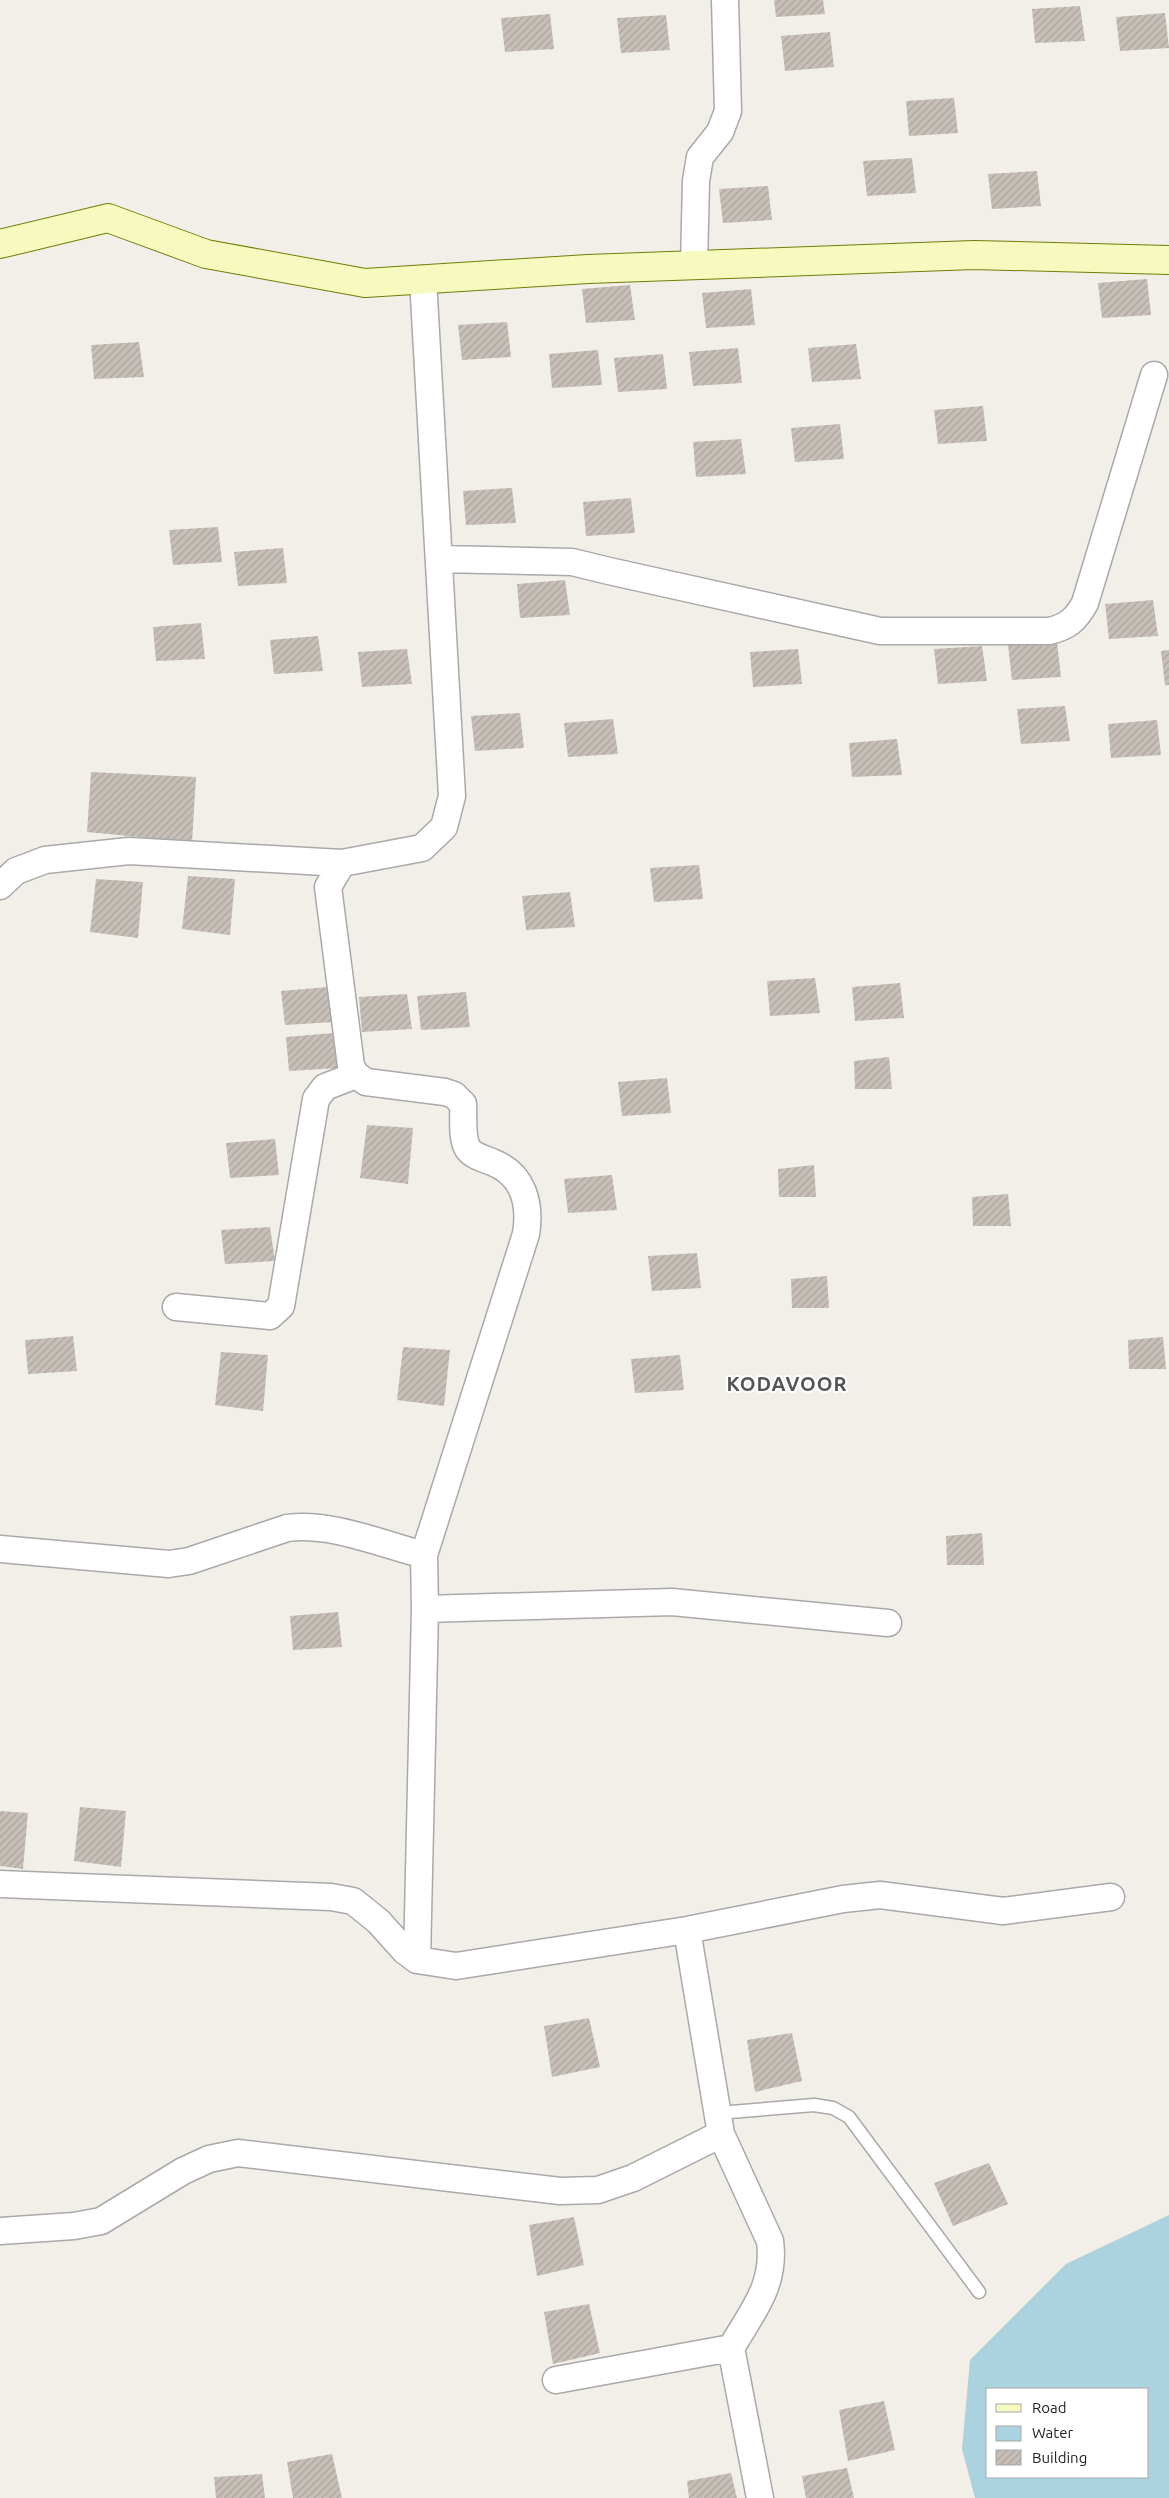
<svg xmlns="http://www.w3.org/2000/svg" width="1169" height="2498" font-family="Ubuntu,sans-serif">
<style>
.water{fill:#aad3df;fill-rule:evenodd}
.building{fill:url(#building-hatch)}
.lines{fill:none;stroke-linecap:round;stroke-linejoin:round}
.lane-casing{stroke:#a9a9a9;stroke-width:15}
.street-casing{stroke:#a9a9a9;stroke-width:29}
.secondary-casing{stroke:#707d05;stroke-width:30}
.lane{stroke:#fff;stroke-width:12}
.street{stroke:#fff;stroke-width:26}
.secondary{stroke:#f7fabf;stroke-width:28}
.labels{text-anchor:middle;stroke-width:4;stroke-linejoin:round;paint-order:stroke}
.district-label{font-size:20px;font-weight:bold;letter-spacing:1px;fill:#555;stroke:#fff}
</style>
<defs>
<pattern id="building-hatch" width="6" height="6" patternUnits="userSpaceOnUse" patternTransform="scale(1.25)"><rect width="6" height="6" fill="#c7bfb8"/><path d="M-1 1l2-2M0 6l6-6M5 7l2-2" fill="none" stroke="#aba49e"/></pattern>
</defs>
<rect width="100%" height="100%" fill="#f2efe9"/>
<path class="water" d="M1169,2215V2498H975L962,2449L970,2360L1066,2264ZM988,2389H1148V2477H988Z"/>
<path class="building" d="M774,0H823L825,14L776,17Z
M1080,6L1085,41L1035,43L1032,9Z
M1165,13L1169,48L1120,51L1116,17Z
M550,14L554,49L505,52L501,18Z
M666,15L670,50L621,53L617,18Z
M830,32L834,67L785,71L781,36Z
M954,98L958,133L909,136L906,101Z
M912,158L916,193L867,196L863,161Z
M1037,171L1041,206L992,209L988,174Z
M768,186L772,220L723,223L719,189Z
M1147,279L1151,315L1102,318L1098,283Z
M630,285L635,320L586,323L582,289Z
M751,289L755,325L706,328L702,293Z
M507,322L511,357L462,360L458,325Z
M139,342L144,377L94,379L91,345Z
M856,344L861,379L812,382L808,348Z
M738,348L742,383L693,386L689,352Z
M598,350L602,385L552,388L549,354Z
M663,354L667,389L618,392L614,358Z
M983,406L987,441L938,444L934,410Z
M840,424L844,459L795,462L791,428Z
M741,439L746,474L696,477L693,442Z
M512,488L516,523L466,525L463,491Z
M631,498L635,533L586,536L583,502Z
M218,527L222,562L173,565L169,530Z
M283,548L287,583L238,586L234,552Z
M565,580L570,615L520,618L517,584Z
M1153,600L1158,636L1109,639L1105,604Z
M201,623L205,659L156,661L153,627Z
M318,636L323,671L274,674L270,640Z
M1057,642L1061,677L1012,680L1008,645Z
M982,646L987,681L938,684L934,649Z
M407,649L412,684L362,687L358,652Z
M798,649L802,684L753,687L750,652Z
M1169,650V685H1165L1161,651Z
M1065,706L1070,741L1021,744L1017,709Z
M520,713L524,748L475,751L471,716Z
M613,719L618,754L568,757L564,723Z
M1157,720L1161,755L1111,758L1108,724Z
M897,739L902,775L852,777L849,743Z
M91,772L196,777L192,842L87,832Z
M699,865L703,899L654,902L650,868Z
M188,876L235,879L230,935L182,929Z
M96,879L143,882L138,938L90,932Z
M570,892L575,927L526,930L522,896Z
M815,978L820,1013L770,1016L767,981Z
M900,983L904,1018L855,1021L852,987Z
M329,987L334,1022L285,1025L281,991Z
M466,992L470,1027L421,1030L417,996Z
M407,994L412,1029L362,1032L359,997Z
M334,1033L339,1068L289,1071L286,1037Z
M889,1057L892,1089H855L854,1061Z
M667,1078L671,1113L622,1116L618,1082Z
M367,1125L413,1128L408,1184L360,1178Z
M275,1139L279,1175L230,1178L226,1143Z
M814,1165L816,1197H779L778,1169Z
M612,1175L617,1210L568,1213L564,1179Z
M1008,1194L1011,1226H973L972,1197Z
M270,1227L275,1261L225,1264L221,1230Z
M697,1253L701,1288L652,1291L648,1256Z
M827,1276L829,1308H792L791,1279Z
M73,1336L77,1371L28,1374L25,1340Z
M1163,1337L1166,1369H1129L1128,1340Z
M403,1347L450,1350L444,1406L397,1400Z
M221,1352L268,1355L263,1411L215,1405Z
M680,1355L684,1390L635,1393L631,1359Z
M982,1533L984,1565H947L946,1536Z
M338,1612L342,1647L293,1650L290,1616Z
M80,1807L126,1811L121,1867L74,1861Z
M0,1811L28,1813L23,1869L0,1866Z
M589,2018L600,2067L552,2077L544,2026Z
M792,2033L802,2081L755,2092L747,2040Z
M989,2163L1008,2204L953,2226L934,2183Z
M574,2217L584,2265L537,2276L529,2225Z
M589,2304L600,2353L553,2364L544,2312Z
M884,2401L895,2450L848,2461L839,2410Z
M332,2454L342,2498H293L287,2462Z
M847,2468L854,2498H806L802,2476Z
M731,2473L737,2498H689L687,2481Z
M262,2474L265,2498H216L214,2477Z"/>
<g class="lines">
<g class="lane-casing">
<path id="lane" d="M718,2113L814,2105L833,2108L849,2117L979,2292"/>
</g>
<g class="street-casing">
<path id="street" d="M694,265L696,181L700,157L720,132L728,111L725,0
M439,559L572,562L609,571L880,631H1049C1067,627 1076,620 1085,603L1154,375
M0,886L16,871L45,860L129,851L342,863
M176,1307L270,1316L281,1306L316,1099L325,1087L356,1075
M0,1549L169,1564L189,1561L287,1528C331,1522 381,1544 424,1555
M425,1609L672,1602L888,1623
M0,1884L331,1897L353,1901L378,1921L405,1951L417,1960L456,1966L687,1930L843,1899L880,1895L1003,1911L1111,1897
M687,1930L721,2134L770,2241C776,2285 752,2312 731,2348L760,2498
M417,1960L425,1609L424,1555L526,1234C531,1203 523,1174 492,1162C485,1159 473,1156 468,1149C461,1138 464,1117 463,1104L454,1095L445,1092L366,1082L356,1075L351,1066L328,887L342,863L422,848L444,827L452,796L423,279
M0,2231L74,2226L101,2221L183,2171L209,2159L238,2153L560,2191L598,2190L633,2178L721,2134
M556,2380L731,2348"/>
</g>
<g class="secondary-casing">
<path id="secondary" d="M0,244L108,218L206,254L365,283L588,269L974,255L1169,260"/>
</g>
<use href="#lane" class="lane"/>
<use href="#street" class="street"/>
<use href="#secondary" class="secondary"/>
</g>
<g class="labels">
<g class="district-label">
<text x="787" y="1391">KODAVOOR</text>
</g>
</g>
<rect x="986" y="2388" width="162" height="90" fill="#ffffff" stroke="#a7a7a7"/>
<rect x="996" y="2404" width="25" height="8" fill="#f7fabf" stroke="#a7a7a7"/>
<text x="1032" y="2413" font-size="15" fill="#222222">Road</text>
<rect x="996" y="2426" width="25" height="15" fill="#aad3df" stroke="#a7a7a7"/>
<text x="1032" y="2438" font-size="15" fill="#222222">Water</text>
<rect x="996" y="2450" width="25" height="15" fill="url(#building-hatch)" stroke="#a7a7a7"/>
<text x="1032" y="2463" font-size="15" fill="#222222">Building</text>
</svg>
